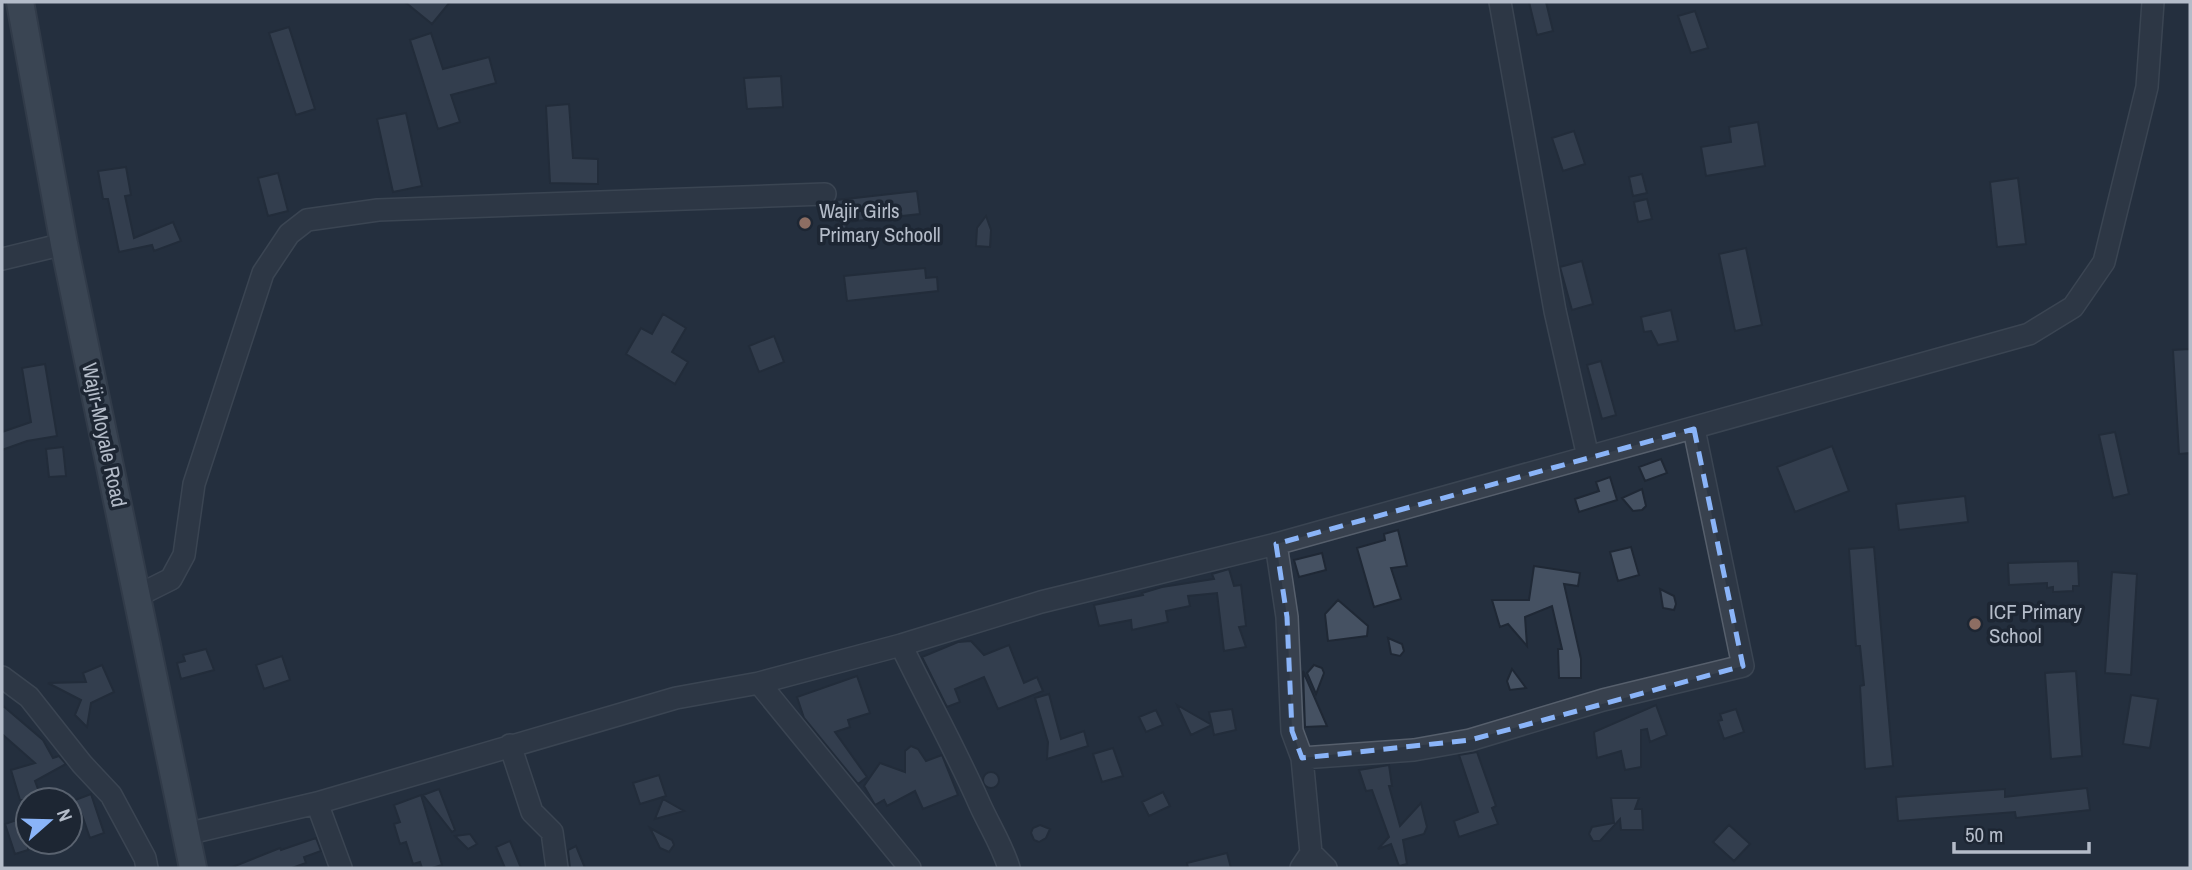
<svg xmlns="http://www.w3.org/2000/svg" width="2192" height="870" font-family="'Archivo Narrow',sans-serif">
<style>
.building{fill:#455162;stroke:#1f2835;stroke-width:2}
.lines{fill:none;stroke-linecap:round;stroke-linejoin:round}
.minor-casing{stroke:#565f6c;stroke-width:24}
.major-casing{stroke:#414a57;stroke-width:30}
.minor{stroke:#38414e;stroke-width:21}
.major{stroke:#56606e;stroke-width:26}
.marked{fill:none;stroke:#8ab4f8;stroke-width:5;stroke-dasharray:14 9;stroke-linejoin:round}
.education-dot{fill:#8d6e63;stroke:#1d2633;stroke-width:2.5}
.labels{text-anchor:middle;stroke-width:7;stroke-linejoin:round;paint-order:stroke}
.poi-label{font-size:21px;fill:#b4bcc9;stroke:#1d2633;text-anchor:start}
.street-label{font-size:21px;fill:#b4bcc9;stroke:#1d2633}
</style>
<rect width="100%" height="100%" fill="#242f3e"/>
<path class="building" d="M405,2H450L432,24Z
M1529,2H1546L1553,31L1537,35Z
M1695,11L1708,48L1691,53L1678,16Z
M289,27L315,109L296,115L269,33Z
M431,33L443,69L489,57L496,83L451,95L460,122L438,129L410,40Z
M781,76L783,107L747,109L744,78Z
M569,104L573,158L598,159V184L550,183L546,106Z
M406,113L422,186L393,192L377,119Z
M1758,122L1765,166L1706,176L1701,147L1731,142L1729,127Z
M1574,131L1585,164L1563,171L1552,138Z
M126,167L131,195L125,196L134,238L173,222L181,241L154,251L152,245L119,252L108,199H103L98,171Z
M278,173L288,211L268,216L258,178Z
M1642,174L1647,193L1633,196L1629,177Z
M2018,178L2026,244L1997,247L1990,182Z
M917,191L920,214L847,222L845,235L841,239L831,235L832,228L840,222L837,200Z
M1647,199L1652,219L1638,222L1634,202Z
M986,216L991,230L990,247L976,246L977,228Z
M1746,248L1762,325L1735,331L1719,254Z
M1582,261L1593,304L1572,310L1560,267Z
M925,268L926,278L937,277L938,291L847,301L844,276Z
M1671,310L1678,341L1658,345L1651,331L1644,332L1641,317Z
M663,314L686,328L672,352L688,362L675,384L626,354L641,328L652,334Z
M774,336L784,362L759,372L749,346Z
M2190,349V453L2179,454L2173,350Z
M1601,361L1616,415L1602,419L1587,365Z
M45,364L57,436L27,441L2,450V432L31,422L22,368Z
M2115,432L2129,494L2113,498L2099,435Z
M1832,446L1849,491L1795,512L1777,467Z
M63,447L66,476L49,477L46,449Z
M1661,459L1667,473L1645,481L1639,467Z
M1610,477L1617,500L1579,512L1575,499L1599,491L1596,482Z
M1642,489L1646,506L1642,510L1633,511L1622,498Z
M1965,496L1968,522L1899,530L1896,504Z
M1398,530L1407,566L1391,568L1401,599L1374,607L1357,548L1385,540L1384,534Z
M1631,547L1639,575L1618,581L1610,552Z
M1874,547L1893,766L1865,769L1860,686L1864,685L1860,646H1856L1849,549Z
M1322,553L1326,570L1299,577L1294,560Z
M2078,561L2079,586H2073V591L2053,592V587L2047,588V583L2009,585L2008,563Z
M1534,566L1580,573L1578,586L1564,584L1581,659V678H1559L1558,649H1562L1552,606L1525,617L1527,646L1508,624L1500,627L1492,600H1529Z
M1229,569L1234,586L1241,585L1246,626L1239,627L1246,647L1224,651L1217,593L1188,596L1190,606L1166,611L1168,622L1132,630L1131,620L1099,626L1094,605L1143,595L1142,593L1162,587L1214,579L1212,574Z
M2112,572L2137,574L2131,675L2105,673Z
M1660,589L1674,596L1676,604L1674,610L1663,608Z
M1338,600L1368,626L1367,636L1328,641L1325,614Z
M1388,638L1402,644L1404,651L1400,656L1391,654Z
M971,641L984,655L1009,645L1024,683L1037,677L1043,691L998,709L984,677L955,689L960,702L947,707L922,657L958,642Z
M206,649L214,670L181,679L177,663L185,661L183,655Z
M282,656L290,680L264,689L256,665Z
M102,665L114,692L91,703L87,727L75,715L81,700L48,683L86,682L83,673Z
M1314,665L1322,668L1324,673L1316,694L1307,673Z
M1512,669L1526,688L1510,690L1507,681Z
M1303,671L1327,726L1305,727Z
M2076,671L2082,756L2051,759L2045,673Z
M857,676L870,713L848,720L850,727L835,732L867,777L858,784L804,718L797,697Z
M1049,694L1061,739L1084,731L1088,746L1047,759L1048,742L1035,698Z
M2131,695L2158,699L2150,748L2123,744Z
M2,705L43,740L53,758L59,756L66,764L35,781L42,800H20L11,770L35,763L2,734Z
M1177,705L1212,725L1209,712L1232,709L1236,730L1214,735L1212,725L1191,735Z
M1656,705L1667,735L1650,742L1647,729L1641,730V767L1625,770L1621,751L1597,758L1594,732Z
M1736,709L1744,732L1724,739L1718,721L1722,720L1720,714Z
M1156,710L1163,725L1146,732L1139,717Z
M911,746L918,749L926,761L942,755L958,795L923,809L915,791L887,806L884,800L875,805L864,786L880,763L905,772V751Z
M1113,748L1123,776L1102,782L1093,754Z
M1477,752L1496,806L1492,808L1498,824L1459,837L1454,821L1478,812L1459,755Z
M1389,765L1392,786H1389L1400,826L1421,803L1427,827L1424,834L1403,840L1407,864L1399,866L1391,844L1378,849L1389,837L1372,790L1366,791L1359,770Z
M983 780a8 8 0 1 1 16 0a8 8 0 1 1-16 0Z
M659,775L666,796L640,804L633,783Z
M2087,788L2090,810L2016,818L2015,812L1898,821L1896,797L2005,789V797Z
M439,789L455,830L452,832L423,795Z
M1163,792L1170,806L1149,816L1142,802Z
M91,794L104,833L90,838L82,815L70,819V802Z
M421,795L442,865L432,868H422L420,862L413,864L406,842L400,844L394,824L400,822L394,805Z
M1611,798H1639L1635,809H1642L1643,830H1621L1620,819L1600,841H1593L1589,834L1592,827L1614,823Z
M663,799L684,811L655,819Z
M28,816V850L15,854L5,824Z
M1040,825L1050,829L1046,838L1039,842L1034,840L1031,833L1033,828Z
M1729,825L1750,844L1734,861L1713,842Z
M650,828L672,840L674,845L669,852L660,848Z
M470,834L477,844L468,849L455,836Z
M316,838L321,851L304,857L306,863L292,868H230L280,848L281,850Z
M510,841L521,868H505L496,847Z
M576,846L585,868H570L568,850Z
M1227,853L1231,868H1188L1187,863Z"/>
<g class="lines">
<g class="minor-casing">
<path id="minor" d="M1500,2L1555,311L1588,457
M2,259L64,244
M1276,544L1287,617L1292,731L1302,758L1311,853L1301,868
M137,596L171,579L184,555L194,484L263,273L289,234L307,220L378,210L825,194
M901,645C927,699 956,750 980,805C990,827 1002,845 1009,868
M2,677L29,697L82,764L111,795L145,858L147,868
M759,683L910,868
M510,745L532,812L552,832L557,868
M1302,758L1414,750L1470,740L1603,700L1743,666L1694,429
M317,803L341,868
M186,834L317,803L676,698L759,683L901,645L1041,602L1276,544L2029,334L2073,307L2104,262L2147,87L2153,2
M1311,853L1326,868"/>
</g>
<g class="major-casing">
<path id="major" d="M20,2L64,244L193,868"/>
</g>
<use href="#minor" class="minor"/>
<use href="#major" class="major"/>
</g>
<path d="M0 0H2192V870H0ZM1694,429L1743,666L1470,740L1302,758L1292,731L1287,617L1276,544Z" fill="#242f3e" fill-opacity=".55" fill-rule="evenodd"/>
<path class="marked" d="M1694,429L1743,666L1470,740L1302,758L1292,731L1287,617L1276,544Z"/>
<g class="education-dot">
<circle cx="805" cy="223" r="7"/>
<circle cx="1975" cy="624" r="7"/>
</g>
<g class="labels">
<g class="poi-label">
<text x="819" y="218">Wajir Girls<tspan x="819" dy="24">Primary Schooll</tspan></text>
<text x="1989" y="619">ICF Primary<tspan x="1989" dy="24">School</tspan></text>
</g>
<g class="street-label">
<text transform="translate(104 435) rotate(78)" y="7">Wajir-Moyale Road</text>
</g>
</g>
<rect width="2192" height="870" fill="none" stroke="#b4bcc9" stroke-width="7"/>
<g transform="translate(49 821) rotate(70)"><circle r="33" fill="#1d2633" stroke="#59626f" stroke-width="2"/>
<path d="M0-5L12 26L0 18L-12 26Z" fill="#8ab4f8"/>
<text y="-10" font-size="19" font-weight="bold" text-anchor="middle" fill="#b4bcc9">N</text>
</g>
<path d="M1954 842v10h135v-10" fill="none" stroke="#b4bcc9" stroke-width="3.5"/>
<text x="1965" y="842" font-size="21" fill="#b4bcc9" stroke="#1d2633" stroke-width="5" paint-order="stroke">50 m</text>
</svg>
